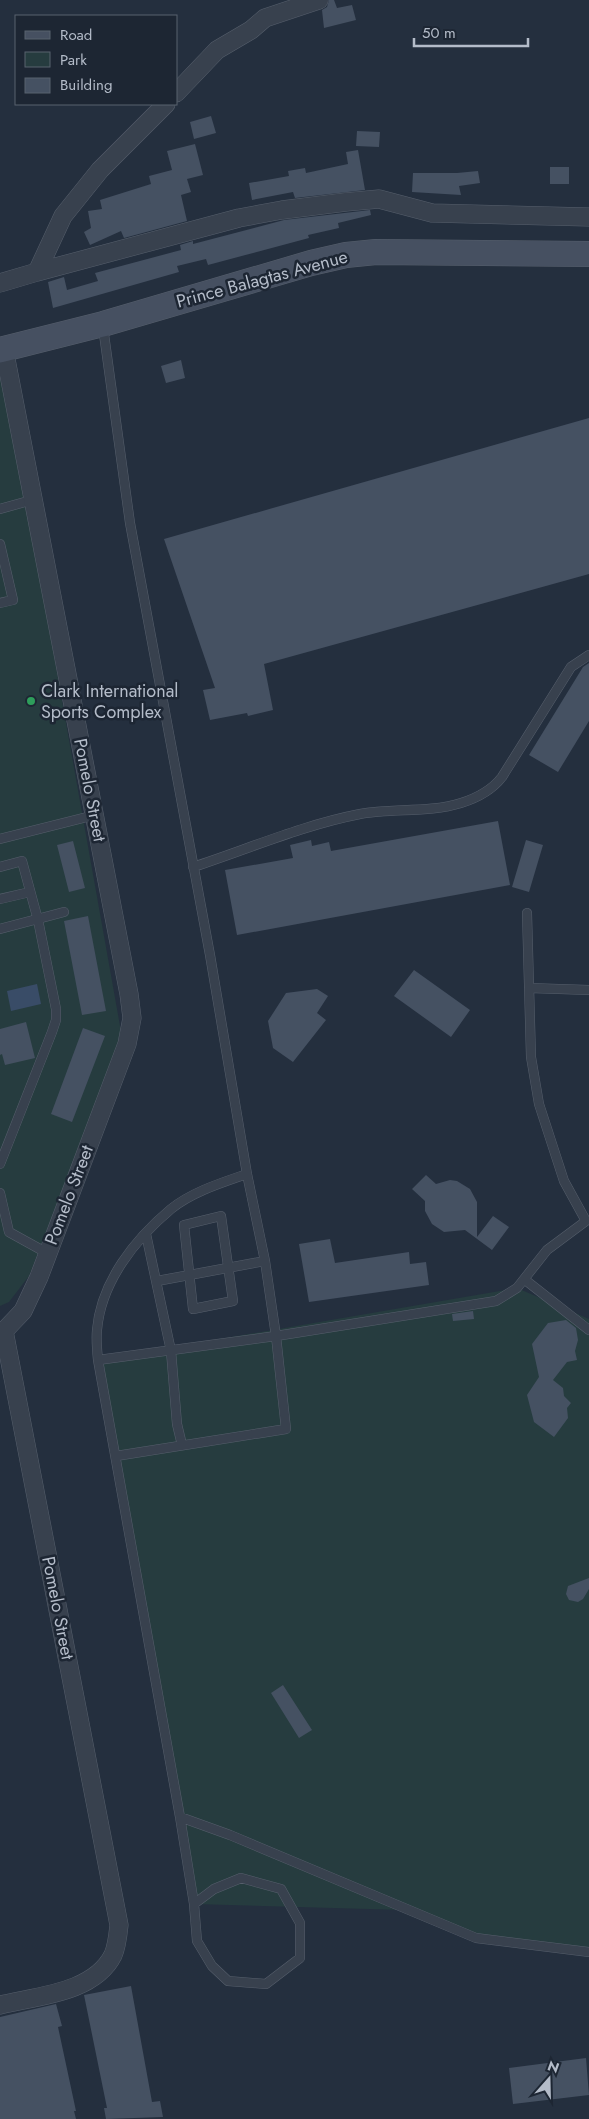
<svg xmlns="http://www.w3.org/2000/svg" width="589" height="2119" font-family="Jost,sans-serif">
<style>
.green{fill:#263c3f}
.water{fill:#394c67}
.building{fill:#455162}
.lines{fill:none;stroke-linecap:round;stroke-linejoin:round}
.service-casing{stroke:#565f6c;stroke-width:10}
.minor-casing{stroke:#565f6c;stroke-width:19}
.secondary-casing{stroke:#565f6c;stroke-width:26}
.service{stroke:#38414e;stroke-width:9}
.minor{stroke:#38414e;stroke-width:18}
.secondary{stroke:#465061;stroke-width:25}
.leisure-dot{fill:#2e9e5b;stroke:#1d2633;stroke-width:2}
.labels{text-anchor:middle;stroke-width:5;stroke-linejoin:round;paint-order:stroke}
.street-label{font-size:18px;fill:#b4bcc9;stroke:#1d2633}
.poi-label{font-size:18px;fill:#b4bcc9;stroke:#1d2633;text-anchor:start}
</style>
<rect width="100%" height="100%" fill="#242f3e"/>
<path class="green" d="M2,364L122,1037L29,1276L9,1302L0,1306V365Z
M517,1288L589,1319V1952L476,1938L404,1910L194,1904L98,1360Z"/>
<path class="water" d="M37,984L41,1004L11,1011L7,991Z"/>
<path class="building" d="M329,0H334L337,8L352,5L356,20L324,28L322,10L327,7Z
M211,116L216,133L194,139L190,122Z
M357,131L380,132L379,147L356,146Z
M195,144L203,175L187,179L191,192L181,195L187,221L124,238L121,231L90,245L84,232L91,228L88,211L102,209L100,200L151,184L149,176L172,170L167,151Z
M358,150L365,190L295,198L293,192L252,200L249,183L289,176L288,171L305,168L306,173L348,164L346,152Z
M550,167H569V184H550Z
M478,171L480,183L459,186L461,195L412,192L413,173H457Z
M370,210L371,215L338,223L339,228L308,235L309,238L208,265L206,259L177,266L179,272L53,308L48,282L64,277L67,290L98,281L95,273L181,250L180,245L193,241V244L284,220Z
M181,360L185,378L166,383L161,366Z
M589,418V574L264,664L273,710L248,716L247,713L210,720L203,690L215,688L164,539Z
M589,663V721L558,772L529,755L583,667Z
M498,821L510,885L237,935L225,870L293,858L290,845L311,840L312,846L329,842L331,851Z
M526,840L543,845L529,892L512,887Z
M73,841L85,888L69,892L57,845Z
M88,916L106,1011L82,1015L64,921Z
M414,970L470,1010L451,1037L394,996Z
M317,989L328,996L317,1013L326,1020L293,1062L273,1048L268,1021L286,993Z
M26,1022L35,1058L5,1065L2,1054L0,1055V1029Z
M83,1028L105,1036L72,1122L51,1114Z
M426,1175L436,1184L450,1180L457,1181L470,1189L477,1202V1237L493,1216L509,1227L492,1250L465,1230L444,1232L432,1224L425,1211V1201L412,1189Z
M330,1239L335,1263L409,1252L410,1264L426,1262L429,1285L309,1302L299,1244Z
M473,1311L474,1319L453,1321L452,1314Z
M566,1320L576,1328L578,1340L575,1351L577,1360L567,1362L553,1380L563,1388L564,1396L571,1403L567,1408L568,1418L554,1437L534,1422L527,1395L539,1377L532,1344L548,1323Z
M589,1578V1589L583,1599L578,1602L569,1600L566,1594L568,1586Z
M283,1685L312,1730L299,1738L271,1693Z
M131,1986L152,2102L160,2101L163,2117L106,2119L104,2108H107L84,1995Z
M56,2004L62,2026L58,2027L76,2111H74L76,2119H0V2017Z
M586,2058L589,2095L513,2104L509,2068Z"/>
<g class="lines">
<g class="service-casing">
<path id="service" d="M103,327L130,523L210,955L247,1174L265,1261L276,1336L286,1429L116,1456
M0,509L32,500
M0,544L13,600L0,603
M0,839L95,815
M0,867L22,861L38,920L56,1009V1020L52,1032L0,1164
M193,867C248,849 303,825 360,814C393,808 429,813 461,803C477,798 492,790 502,777L571,667L589,655
M0,899L30,892
M527,913L531,1057L539,1104L564,1181L586,1221L547,1250L517,1288L496,1301L276,1336L98,1360L180,1817L230,1835L476,1938L589,1952
M0,929L64,912
M529,988L589,990
M0,1193L9,1232L47,1253
M221,1216L233,1301L193,1309L184,1225Z
M146,1234L171,1351L177,1424L182,1445
M524,1279L589,1330
M157,1281L265,1261
M98,1360C97,1350 96,1340 97,1330C101,1282 135,1239 171,1209C192,1192 221,1183 247,1174
M180,1817L194,1904L197,1941L212,1966L228,1981L266,1984L300,1958V1923L281,1889L241,1878L214,1889L194,1904"/>
</g>
<g class="minor-casing">
<path id="minor" d="M176,93L217,50L251,30L265,18L319,0
M37,272L239,218L282,210L346,202L379,199L432,213L589,217
M0,283L37,272L63,216L100,170L166,104
M4,1331L23,1311L39,1277L127,1044L132,1018L129,994L4,349
M0,2005C37,1996 94,1993 113,1955C117,1946 118,1935 119,1925L4,1331"/>
</g>
<g class="secondary-casing">
<path id="secondary" d="M0,350L103,324L311,263L346,255L376,252L589,254"/>
</g>
<use href="#service" class="service"/>
<use href="#minor" class="minor"/>
<use href="#secondary" class="secondary"/>
</g>
<circle class="leisure-dot" cx="31" cy="701" r="5"/>
<g class="labels">
<g class="street-label">
<text transform="translate(262 279) rotate(-15)" y="6">Prince Balagtas Avenue</text>
<text transform="translate(90 790) rotate(79)" y="6">Pomelo Street</text>
<text transform="translate(69 1195) rotate(-69)" y="6">Pomelo Street</text>
<text transform="translate(58 1608) rotate(79)" y="6">Pomelo Street</text>
</g>
<g class="poi-label">
<text x="41" y="697">Clark International<tspan x="41" dy="21">Sports Complex</tspan></text>
</g>
</g>
<rect x="15" y="15" width="162" height="90" fill="#1d2633" stroke="#59626f"/>
<rect x="25" y="31" width="25" height="8" fill="#465061" stroke="#59626f"/>
<text x="60" y="40" font-size="15" fill="#b4bcc9">Road</text>
<rect x="25" y="52" width="25" height="15" fill="#263c3f" stroke="#59626f"/>
<text x="60" y="65" font-size="15" fill="#b4bcc9">Park</text>
<rect x="25" y="78" width="25" height="15" fill="#455162" stroke="#59626f"/>
<text x="60" y="90" font-size="15" fill="#b4bcc9">Building</text>
<g transform="translate(549 2079) rotate(20)" stroke="#1d2633" stroke-width="4" paint-order="stroke">
<path d="M0-4L9 19L0 12L-9 19Z" fill="#b4bcc9"/>
<text y="-8" font-size="14" font-weight="bold" text-anchor="middle" fill="#b4bcc9">N</text>
</g>
<path d="M414 38v8h114v-8" fill="none" stroke="#b4bcc9" stroke-width="2.5"/>
<text x="422" y="38" font-size="15" fill="#b4bcc9" stroke="#1d2633" stroke-width="4" paint-order="stroke">50 m</text>
</svg>
